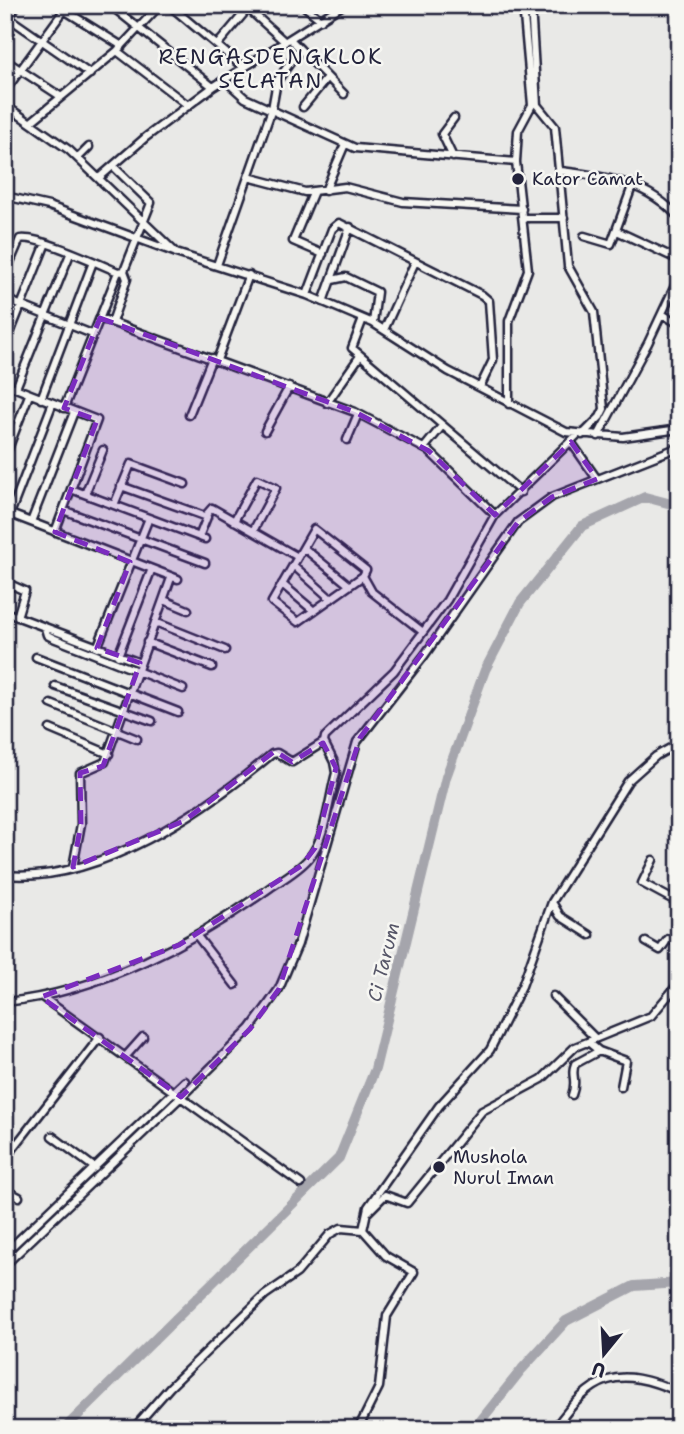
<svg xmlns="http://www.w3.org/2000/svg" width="684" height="1434" font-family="'Shantell Sans',sans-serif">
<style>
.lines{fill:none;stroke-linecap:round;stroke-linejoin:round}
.river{stroke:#a5a5ac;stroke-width:10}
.minor-casing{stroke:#22223b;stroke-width:11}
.minor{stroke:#f6f6f2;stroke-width:6}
.marked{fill:#7b2cbf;fill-opacity:0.2;stroke:#7b2cbf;stroke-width:5;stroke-dasharray:14 9;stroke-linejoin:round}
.poi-dot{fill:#22223b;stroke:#f6f6f2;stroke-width:2.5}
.labels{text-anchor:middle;stroke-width:5;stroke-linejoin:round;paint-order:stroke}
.poi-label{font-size:18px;fill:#22223b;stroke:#f6f6f2;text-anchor:start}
.water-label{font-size:19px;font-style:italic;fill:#565668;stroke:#f6f6f2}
.quarter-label{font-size:21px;letter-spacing:2px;fill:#22223b;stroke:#f6f6f2}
</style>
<rect width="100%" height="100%" fill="#e9e9e7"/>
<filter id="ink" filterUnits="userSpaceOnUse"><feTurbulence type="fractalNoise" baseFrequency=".0143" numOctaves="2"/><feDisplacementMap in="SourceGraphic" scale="14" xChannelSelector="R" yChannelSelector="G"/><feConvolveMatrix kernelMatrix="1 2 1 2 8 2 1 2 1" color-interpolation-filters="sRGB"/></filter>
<g filter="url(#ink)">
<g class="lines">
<path class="river" d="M64,1429L339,1158L375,1069L446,777L485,670L520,603L582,526L645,497L679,506
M474,1429L522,1369L566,1321L634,1286L679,1283"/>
<g class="minor-casing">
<path id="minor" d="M56,5L122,46
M110,5L213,87
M169,5L244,68
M244,5L285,42
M303,5L321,20
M531,5L537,105L555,127L568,266L594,312L604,409L600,417L582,435
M9,18L90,74
M5,23L17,5
M218,44L251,5
M300,49L344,94
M117,51L189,106
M5,60L60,96
M225,80L245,98L355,148L516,162
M5,91L68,5
M5,105L69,150L176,253L307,295L373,323L448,371L566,432L623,437L679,429
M303,107L327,78
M31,122L117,51L160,5
M453,157L442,134L454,118
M78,158L89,147
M561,171C606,177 647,181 679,218
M100,177L146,137L213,87L343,5
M248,177L305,192L345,187L403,202L522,209
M314,191L293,241L323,254
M325,191L345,144
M5,196L49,206L174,252
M523,218H564
M617,231L679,260
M584,236L611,244L633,184
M217,265L272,109L277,81L300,49L291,40
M5,274L20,239C37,235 99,264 118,272
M332,280L346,277L377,292L373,323
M307,295L332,229L339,223L482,295L489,301L493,360L480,387
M5,299L92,334
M323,302L350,227
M662,314L679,324
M100,318L355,412L429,451L495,515
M363,319L352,348L521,492
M112,322L127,279L124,271
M384,330L415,262
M5,346L46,243
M217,360L249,275
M5,384L97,420L55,532
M16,388L70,254
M41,399L93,262
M327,403L360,356
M509,404V321L528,270L516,162L518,131L532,105L523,5
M64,408L118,272L124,271L151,203L113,166
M189,415L212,358
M265,431L289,387
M598,436L648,343L679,277
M347,440L358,414
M571,442L597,479
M424,448L442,426
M5,457L29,395
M121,486L207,517L199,537
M71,489L205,539
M85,494L103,450
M114,505L131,464L185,484
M63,510L205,563
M5,512L178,579
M10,514L52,405
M205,516L212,508L298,557
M234,521L257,479L276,488L253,531
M31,522L74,412
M304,548L349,585
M293,565L331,599
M363,576L366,570L314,529L272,602L298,622L363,576L372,592L423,632
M5,582L25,591L17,617
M282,584L314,611
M164,600L188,610
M5,612L140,663
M155,622L225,650
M45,628L47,635L53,638L183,689
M147,642L212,667
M97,648L149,518
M118,656L151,571
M36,657L178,712
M55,686L152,721
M51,704L137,739
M50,729L109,754
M653,860L642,883L679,903
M73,867L81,824L80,773L105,762L171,578
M5,875C98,884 204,811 272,754L277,753L292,762L324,742
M552,902L560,916L590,935
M197,936L235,985
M646,942L660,950L668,939L679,943
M553,996L595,1038
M42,997L301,1184
M5,1002C98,993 196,941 271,887C283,879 299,870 309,858C326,838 329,798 336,773L334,762L324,742L325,737L394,671L447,600L495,515L577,435
M588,1042L599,1051L626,1061L621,1087
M126,1056L143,1037
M572,1095C578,1080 570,1075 575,1064L599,1051
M52,1136L95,1168
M5,1159L100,1037
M5,1190L19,1197
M367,1213L385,1195L407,1203L482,1111L542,1079L575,1047L651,1016L679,983
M5,1253L185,1081
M5,1265L181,1097L250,1029L267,1006L279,989L298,944L357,742L424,656L518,522L552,497L679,447
M133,1429L170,1387L265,1295L297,1273L330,1234L341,1228L363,1230
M358,1429L379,1387L387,1316L414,1272L386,1256L363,1230L368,1207L439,1106L490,1050L522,986L552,902L628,781L656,756L679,743
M554,1429C593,1375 616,1365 679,1392"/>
</g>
<use href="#minor" class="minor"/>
</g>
</g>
<path class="marked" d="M100,318L355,412L429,451L495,515L571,442L597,479L552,497L518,522L360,738L279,989L250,1029L181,1097L41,997L179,945L301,866L315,848L336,768L323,743L292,762L275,751L184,821L73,867L81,824L80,773L103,766L140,663L97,648L130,562L55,532L97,420L64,408Z"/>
<g class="poi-dot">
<circle cx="518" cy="179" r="7"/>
<circle cx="439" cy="1167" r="7"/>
</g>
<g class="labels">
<g class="poi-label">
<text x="532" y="185">Kator Camat</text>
<text x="453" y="1163">Mushola<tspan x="453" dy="21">Nurul Iman</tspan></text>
</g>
<g class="water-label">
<text transform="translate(383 962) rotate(-76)" y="7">Ci Tarum</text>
</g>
<g class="quarter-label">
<text x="271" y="64">RENGASDENGKLOK<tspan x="271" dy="24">SELATAN</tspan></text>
</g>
</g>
<rect width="684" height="1434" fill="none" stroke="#f6f6f2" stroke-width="28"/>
<rect x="14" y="14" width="656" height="1406" fill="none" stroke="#22223b" stroke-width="2.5" filter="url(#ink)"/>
<g transform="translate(604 1354) rotate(198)" stroke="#f6f6f2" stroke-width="5" paint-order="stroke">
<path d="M0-5L12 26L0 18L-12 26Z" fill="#22223b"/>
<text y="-10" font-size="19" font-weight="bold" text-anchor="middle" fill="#22223b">U</text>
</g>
</svg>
